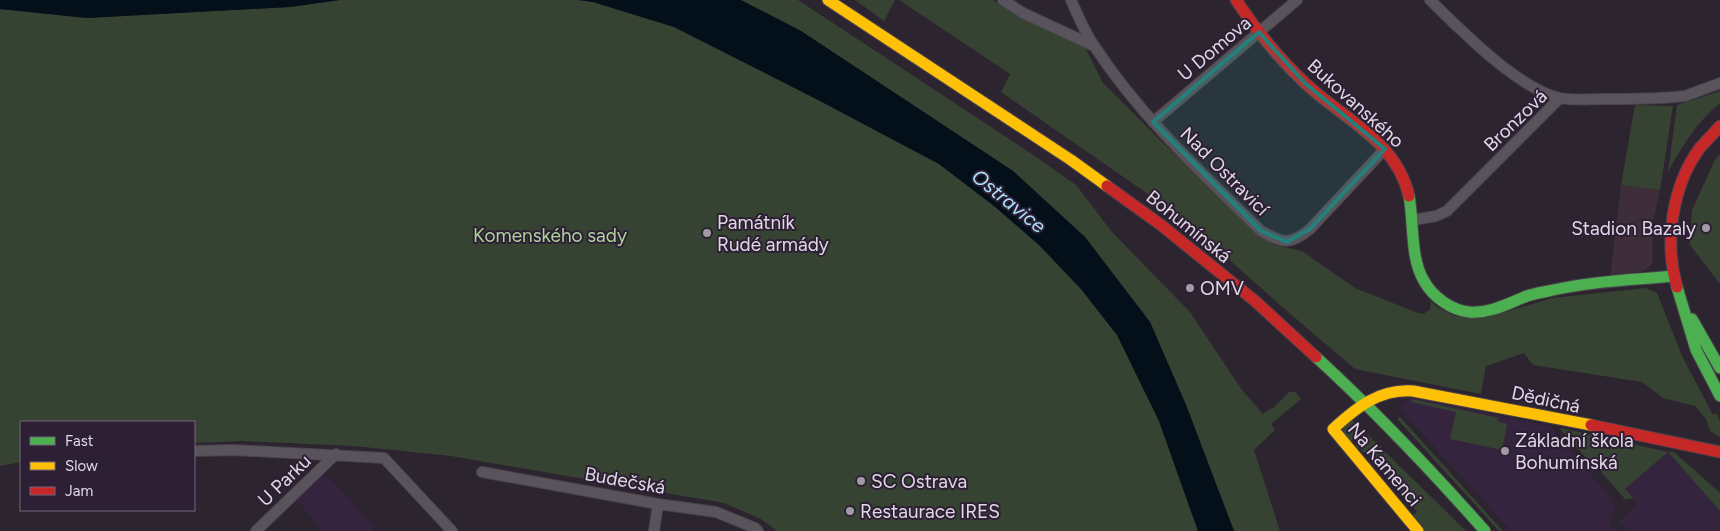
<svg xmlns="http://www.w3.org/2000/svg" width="1720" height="531" font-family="Figtree,sans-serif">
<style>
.commercial{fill:#3d2e39}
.built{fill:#35243d}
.green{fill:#374332}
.water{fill:#041019}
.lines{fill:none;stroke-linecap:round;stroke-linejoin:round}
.street-casing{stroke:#49424c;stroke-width:12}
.fast-casing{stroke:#49424c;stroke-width:13}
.slow-casing{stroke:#49424c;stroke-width:13}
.jam-casing{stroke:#49424c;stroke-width:13}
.street{stroke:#59545c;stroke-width:10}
.fast{stroke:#4caf50;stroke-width:11}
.slow{stroke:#ffc107;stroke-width:11}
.jam{stroke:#c62828;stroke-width:11}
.marked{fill:#24807a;fill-opacity:0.2;stroke:#24807a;stroke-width:4;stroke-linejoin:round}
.poi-dot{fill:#a299a6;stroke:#2d1f34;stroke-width:2}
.labels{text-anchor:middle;stroke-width:4;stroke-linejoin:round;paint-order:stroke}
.street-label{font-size:19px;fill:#e1d8e6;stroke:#2d1f34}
.poi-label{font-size:19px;fill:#e1d8e6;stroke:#2d1f34;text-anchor:start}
.park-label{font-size:19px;fill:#aed39c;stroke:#2d1f34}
.water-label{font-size:20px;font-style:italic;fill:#aae0fb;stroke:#2d1f34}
</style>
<rect width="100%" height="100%" fill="#2c242f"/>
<path class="commercial" d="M1621,185L1660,190L1652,227L1653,263L1644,271L1610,278Z"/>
<path class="built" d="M1411,397L1550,426L1610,497L1609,498L1615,505L1609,523L1616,531H1511L1401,410V404Z
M1668,452L1720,511V531H1628L1619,521L1638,504L1625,489Z
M323,473L340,489L375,527L371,531H323L295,498Z"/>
<path class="green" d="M340,0H578L593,2L674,27L820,101L939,164L994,206L1039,245L1081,289L1117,335L1159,421L1198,531H777L761,519L724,503L451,456L354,446L242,441L194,443V422H21V462L0,466V9L87,18L290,7Z
M741,0H798L1029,152L1076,185L1112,232L1190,312L1242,390L1263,414L1270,409H1272L1289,392H1295L1301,399L1271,424L1275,430L1254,450L1280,531H1234L1186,405L1150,322L1085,237L1013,171L801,31Z
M855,0H895L884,21Z
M899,0H993L1021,17L1085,47L1103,83L1160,140L1259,235L1274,245L1302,251L1355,288L1418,313L1423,314L1430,310L1431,305L1429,300L1437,307L1455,316L1489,317L1552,298L1646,288L1657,293L1682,356L1713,415L1716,413L1720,421V437L1710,431L1706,419L1695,406L1663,398L1642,382L1533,365L1524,353L1486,366L1481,394L1355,369L1280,305L1215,247L1145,192L1001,92L1010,74Z
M1720,91V103C1697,122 1682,146 1668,172L1677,105Z
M1635,105L1673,106L1660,190L1621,185Z
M1720,154V284L1690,245L1692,210L1715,160Z
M1412,399L1499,418L1497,421L1507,424L1502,450L1450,439L1456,412L1411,402Z
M1400,417L1503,531H1499L1397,419Z
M1351,418L1363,432L1350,443L1343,434V425Z
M1561,428L1668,452H1674L1720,493V511L1668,452L1625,489L1633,498L1625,499L1595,465L1593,466L1560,429Z
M1368,435L1466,531H1425L1412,516L1417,512L1366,452L1364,453L1358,447L1355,449L1354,447Z"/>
<path class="water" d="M0,0H340L290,7L87,18L0,9Z
M579,0H741L801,31L1013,171L1085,237L1150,322L1186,405L1234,531H1198L1159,421L1117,335L1081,289L1039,245L994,206L939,164L820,101L674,27L593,2Z"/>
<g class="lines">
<g class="street-casing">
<path id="street" d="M1003,0L1023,13L1094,46
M1071,0C1078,16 1085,33 1095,47C1141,117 1202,173 1261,231C1282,243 1290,246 1310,229L1385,149
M1430,0C1461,30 1518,89 1560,98C1574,101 1589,99 1603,99C1627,99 1651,99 1675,97L1685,96L1720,83
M1153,122L1297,0
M1413,220L1436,216L1447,211L1560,98
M194,451L234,450L384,458L452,531
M482,472L658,504L716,512L755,528L758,531
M256,531L336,454
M654,531L658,504"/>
</g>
<g class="fast-casing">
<path id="fast" d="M1409,196C1414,222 1410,258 1424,281C1433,297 1451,310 1469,312C1490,314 1509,303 1527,296C1536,293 1545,292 1553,290C1593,281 1634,280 1674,276
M1677,287L1696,350L1720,396
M1692,319L1720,368
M1316,357C1376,412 1431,470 1485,531"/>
</g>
<g class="slow-casing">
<path id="slow" d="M828,0L1071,160L1107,186
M1418,531L1333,429C1357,407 1379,389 1413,391L1591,425"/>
</g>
<g class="jam-casing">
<path id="jam" d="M1236,0C1256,30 1278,58 1305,83C1343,119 1396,140 1409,196
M1107,186L1161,225L1255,301L1316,357
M1677,287C1664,242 1672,187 1699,149C1706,141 1713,134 1720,126
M1591,425L1720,452"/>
</g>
<use href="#street" class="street"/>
<use href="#fast" class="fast"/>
<use href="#slow" class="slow"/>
<use href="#jam" class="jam"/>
</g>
<path class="marked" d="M1259,32L1306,84L1385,149L1310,229L1287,242L1261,231L1153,122Z"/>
<g class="poi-dot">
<circle cx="1706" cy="228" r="5"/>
<circle cx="707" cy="233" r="5"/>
<circle cx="1190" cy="288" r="5"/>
<circle cx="1505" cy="451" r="5"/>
<circle cx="861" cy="481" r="5"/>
<circle cx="850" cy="511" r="5"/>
</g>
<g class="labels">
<g class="street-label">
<text transform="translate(1214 48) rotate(-40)" y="7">U Domova</text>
<text transform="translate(1356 103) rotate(42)" y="7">Bukovanského</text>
<text transform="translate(1515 120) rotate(-44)" y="7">Bronzová</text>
<text transform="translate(1225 171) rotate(45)" y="7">Nad Ostravicí</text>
<text transform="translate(1189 226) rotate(39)" y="7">Bohumínská</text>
<text transform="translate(1546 399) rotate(12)" y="7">Dědičná</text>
<text transform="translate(1385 464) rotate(50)" y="7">Na Kamenci</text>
<text transform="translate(284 480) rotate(-44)" y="7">U Parku</text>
<text transform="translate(625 480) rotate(10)" y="7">Budečská</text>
</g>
<g class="poi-label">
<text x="717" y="229">Památník<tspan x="717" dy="22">Rudé armády</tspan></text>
<text x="1696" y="235" text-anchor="end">Stadion Bazaly</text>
<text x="1200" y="295">OMV</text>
<text x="1515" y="447">Základní škola<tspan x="1515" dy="22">Bohumínská</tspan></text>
<text x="871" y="488">SC Ostrava</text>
<text x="860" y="518">Restaurace IRES</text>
</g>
<g class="park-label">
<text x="550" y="242">Komenského sady</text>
</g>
<g class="water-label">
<text transform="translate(1009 201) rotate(39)" y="7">Ostravice</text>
</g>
</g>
<rect x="20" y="421" width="175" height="90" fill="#2d1f34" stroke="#75697b"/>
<rect x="30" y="437" width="25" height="8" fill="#4caf50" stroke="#75697b"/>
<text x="65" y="446" font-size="15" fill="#e1d8e6">Fast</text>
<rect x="30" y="462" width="25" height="8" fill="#ffc107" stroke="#75697b"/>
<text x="65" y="471" font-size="15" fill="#e1d8e6">Slow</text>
<rect x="30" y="487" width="25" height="8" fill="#c62828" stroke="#75697b"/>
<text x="65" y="496" font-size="15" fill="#e1d8e6">Jam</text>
</svg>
